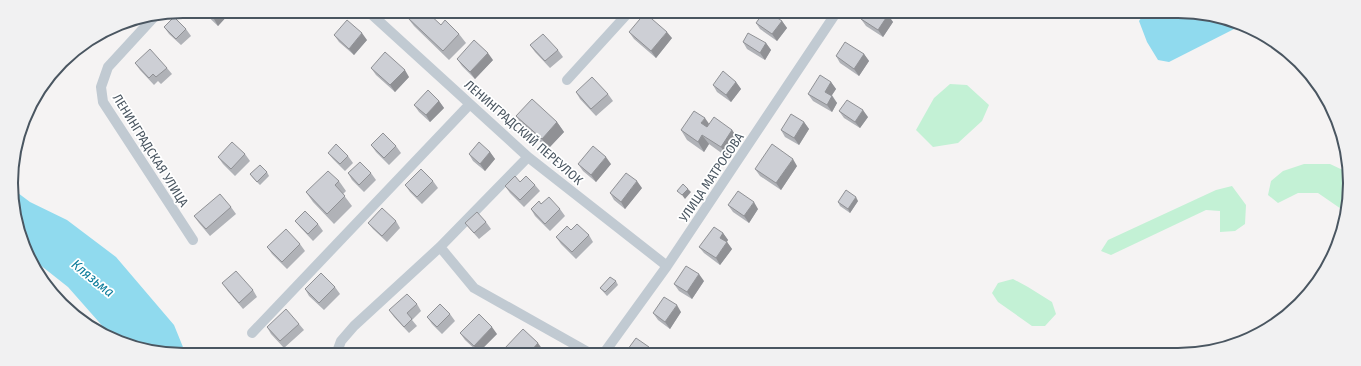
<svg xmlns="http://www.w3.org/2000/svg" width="1361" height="366" font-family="'Fira Sans Condensed',sans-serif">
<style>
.green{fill:#c3f1d5}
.water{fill:#90daee}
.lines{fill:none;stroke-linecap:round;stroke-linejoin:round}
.street{stroke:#c1cad2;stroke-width:10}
.wall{fill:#b0b2b7}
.shaded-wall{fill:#909195}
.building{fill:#cdcfd5;stroke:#909195}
.labels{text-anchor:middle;stroke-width:3.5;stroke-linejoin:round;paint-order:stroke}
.street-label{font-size:13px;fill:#4a5661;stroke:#fff}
.water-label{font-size:14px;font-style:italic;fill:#0c7c9b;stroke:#fff}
.rim{fill:none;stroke:#4a5661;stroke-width:2}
</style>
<rect width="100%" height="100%" fill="#f5f3f3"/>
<path class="green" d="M950,84L967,85L989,105L982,121L958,143L933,147L916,130L934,98Z
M1304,164H1330L1347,172V213L1318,193H1298L1278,203L1268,195L1271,181L1283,171Z
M1232,186L1246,205L1245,224L1235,231L1220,232V211L1206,210L1111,255L1101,251L1108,240L1216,190Z
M1013,279L1028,287L1052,302L1056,314L1045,326H1032L998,302L992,293L998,283Z"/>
<path class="water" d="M1144,14H1211L1240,26L1169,62L1158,60L1147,42L1139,21Z
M14,190L30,202L67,220L116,257L174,325L185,352H150L113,338L68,287L30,257L20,238Z"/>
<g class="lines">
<path class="street" d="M369,12L528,157L667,266
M154,17L108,67L101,87L103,102L193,240
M567,80L629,12
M440,247L474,288L588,352
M252,333L470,104
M337,352L341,341L354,326L440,247L528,157
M604,353L667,266L836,13"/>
</g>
<path class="wall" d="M202,11H226L229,14L218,26Z
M888,15L893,22L883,37L866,26L861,19Z
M407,17L441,25L459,34L466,43L449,60L414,26Z
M782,21L787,28L777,41L760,29L756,23Z
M164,27L186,29L191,36L181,45L169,34Z
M629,32L672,38L656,58L634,39Z
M334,35L367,40L354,55L339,42Z
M743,42L766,43L771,50L765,60L747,49Z
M530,45L558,50L563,57L550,68L535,52Z
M864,54L869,61L859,76L840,63L836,56Z
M457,59L493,60L475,79L462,66Z
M135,63L167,68L172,74L161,84L158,81L154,85L140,70Z
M371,68L409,77L395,92L376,75Z
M736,82L741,89L731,102L717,92L713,85Z
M831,82L836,89L832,95L837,103L832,112L813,101L808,94Z
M576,92L608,94L613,101L596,116L580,99Z
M439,101L444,108L430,122L419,112L414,105Z
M839,111L868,117L860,128L844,118Z
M516,116L557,122L564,132L548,149L523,126Z
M804,122L809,129L799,145L785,137L781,130Z
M681,130H732L739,140L727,157L709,144L704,152L687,140Z
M371,145L396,146L401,153L389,165L376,152Z
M490,152L495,159L485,171L473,161L469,154Z
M328,153L348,156L353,163L345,171L333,159Z
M245,154L250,161L235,176L223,164L218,157Z
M578,164H611L596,182L583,171Z
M797,166L781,190L760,176L755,169Z
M267,172L269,176L260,185L253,178L250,174Z
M348,173H371L376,180L364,192L352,180Z
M339,181L346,191L343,194L352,206L334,224L313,202L306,192Z
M433,181L438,188L422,204L410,192L405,185Z
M535,185L540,191L524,207L510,193L505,186Z
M642,188L625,209L614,200L610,193Z
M858,201L850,213L840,206L838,202Z
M541,204L560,209L565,216L550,231L535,216L531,209Z
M728,205L758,209L749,223L733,212Z
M231,207L236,214L210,236L199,223L194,216Z
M295,221L318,224L323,231L313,241L300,227Z
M396,221L400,228L387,242L373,229L368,223Z
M486,222L491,229L479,239L470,229L465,223Z
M571,230L589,235L593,242L576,259L561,244L556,237Z
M723,233L728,240L727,242L732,249L720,265L704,253L699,247Z
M300,244L305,251L287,269L272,254L267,247Z
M616,281L618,285L607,296L600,288Z
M704,281L692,299L679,291L674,284Z
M222,283L253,290L257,297L243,309L227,290Z
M335,287L340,294L324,310L309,296L305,289Z
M417,304L421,311L412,320L417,326L409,333L394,317L389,310Z
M681,312L670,329L658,320L653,313Z
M450,314L455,321L442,334L432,324L427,317Z
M299,324L304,330L284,348L271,334L267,327Z
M460,333L497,334L479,352H478L465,340Z"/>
<path class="shaded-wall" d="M220,11H226L229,14L218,26L214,19Z
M402,12H407L404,15Z
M888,15L893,22L883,37L878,30Z
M782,21L787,28L777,41L772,34Z
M667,32L672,38L656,58L651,51Z
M362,33L367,40L354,55L349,49Z
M766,43L771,50L765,60L760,53Z
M488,53L493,60L475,79L470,72Z
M864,54L869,61L859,76L854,69Z
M405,70L409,77L395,92L390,85Z
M736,82L741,89L731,102L726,95Z
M831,82L836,89L830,98L825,92Z
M832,96L837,103L832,112L827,105Z
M439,101L444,108L430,122L426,115Z
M863,110L868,117L860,128L855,122Z
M705,118L712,128L708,133L701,123Z
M557,122L564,132L548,149L542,139Z
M804,122L809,129L799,145L794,138Z
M732,130L739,140L727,157L721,147Z
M702,135L709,144L704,152L698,142Z
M490,152L495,159L485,171L480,164Z
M606,157L611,164L596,182L591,175Z
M793,159L797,166L781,190L776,183Z
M637,181L642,188L625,209L621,202Z
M688,189L691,192L685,199L682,195Z
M856,197L858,201L850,213L848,209Z
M754,202L758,209L749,223L744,216Z
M723,233L728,240L725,244L720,238Z
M727,242L732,249L720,265L716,258Z
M699,274L704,281L692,299L687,292Z
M677,305L681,312L670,329L665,322Z
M492,327L497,334L479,352H478L474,346Z
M538,343L543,350L541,352H530Z
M649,347L653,353H645Z"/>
<path class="building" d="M205,11H220L214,19Z
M412,12H427L441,25L445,20L459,34L443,51L407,17Z
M645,13L667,32L651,51L629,32Z
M763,13H770L782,21L772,34L756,23Z
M865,13H885L888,15L878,30L861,19Z
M174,17L186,29L176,39L164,27Z
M347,20L362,33L349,49L334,35Z
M748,33L766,43L760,53L743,42Z
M543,34L558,50L545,61L530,45Z
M474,40L488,53L470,72L457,59Z
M845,42L864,54L854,69L836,56Z
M150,49L167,68L156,77L153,74L149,78L135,63Z
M385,52L405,70L390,85L371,68Z
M723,71L736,82L726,95L713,85Z
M820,75L831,82L825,92L832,96L827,105L808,94Z
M592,77L608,94L591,109L576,92Z
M428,90L439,101L426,115L414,105Z
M532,99L557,122L542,139L516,116Z
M847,100L863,110L855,122L839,111Z
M694,111L705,118L701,123L707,127L714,117L732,130L721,147L702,135L698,142L681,130Z
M791,114L804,122L794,138L781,130Z
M383,133L396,146L384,158L371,145Z
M232,142L245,154L231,169L218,157Z
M479,142L490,152L480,164L469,154Z
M336,144L348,156L340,164L328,153Z
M772,144L793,159L776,183L755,169Z
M593,146L606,157L591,175L578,164Z
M360,162L371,173L359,185L348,173Z
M260,165L267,172L257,182L250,174Z
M421,169L433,181L417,197L405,185Z
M328,171L339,181L335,185L345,196L327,214L306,192Z
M626,173L637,181L621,202L610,193Z
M515,176L520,182L526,176L535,185L520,200L505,186Z
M683,184L688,189L682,195L677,191Z
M846,190L856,197L848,209L838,202Z
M738,191L754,202L744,216L728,205Z
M220,194L231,207L206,229L194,216Z
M549,197L560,209L545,224L531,209L539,201L541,204Z
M382,208L396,221L382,236L368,223Z
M305,211L318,224L308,234L295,221Z
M477,212L486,222L474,233L465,223Z
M577,224L589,235L572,252L556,237L567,226L571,230Z
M714,227L723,233L720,238L727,242L716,258L699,247Z
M286,229L300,244L282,262L267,247Z
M686,266L699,274L687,292L674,284Z
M236,271L253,290L239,303L222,283Z
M321,273L335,287L319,303L305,289Z
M610,277L616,281L605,292L600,288Z
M407,294L417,304L407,313L412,319L404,327L389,310Z
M664,297L677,305L665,322L653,313Z
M440,304L450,314L437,327L427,317Z
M286,309L299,324L280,341L267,327Z
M479,314L492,327L474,346L460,333Z
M523,329L538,343L530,352H508L504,349Z
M636,338L649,347L645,353H625Z"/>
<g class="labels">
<g class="street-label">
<text transform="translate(524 132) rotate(41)" y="5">ЛЕНИНГРАДСКИЙ ПЕРЕУЛОК</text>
<text transform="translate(151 150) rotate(58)" y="5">ЛЕНИНГРАДСКАЯ УЛИЦА</text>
<text transform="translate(711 177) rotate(-56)" y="5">УЛИЦА МАТРОСОВА</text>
</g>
<g class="water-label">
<text transform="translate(93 278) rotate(39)" y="5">Клязьма</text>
</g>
</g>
<path d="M0 0H1361V366H0ZM183 18H1178A165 165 0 0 1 1343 183V183A165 165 0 0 1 1178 348H183A165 165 0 0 1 18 183V183A165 165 0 0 1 183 18Z" fill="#f1f1f2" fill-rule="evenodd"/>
<path class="rim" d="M183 18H1178A165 165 0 0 1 1343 183V183A165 165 0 0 1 1178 348H183A165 165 0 0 1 18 183V183A165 165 0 0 1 183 18Z"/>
</svg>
